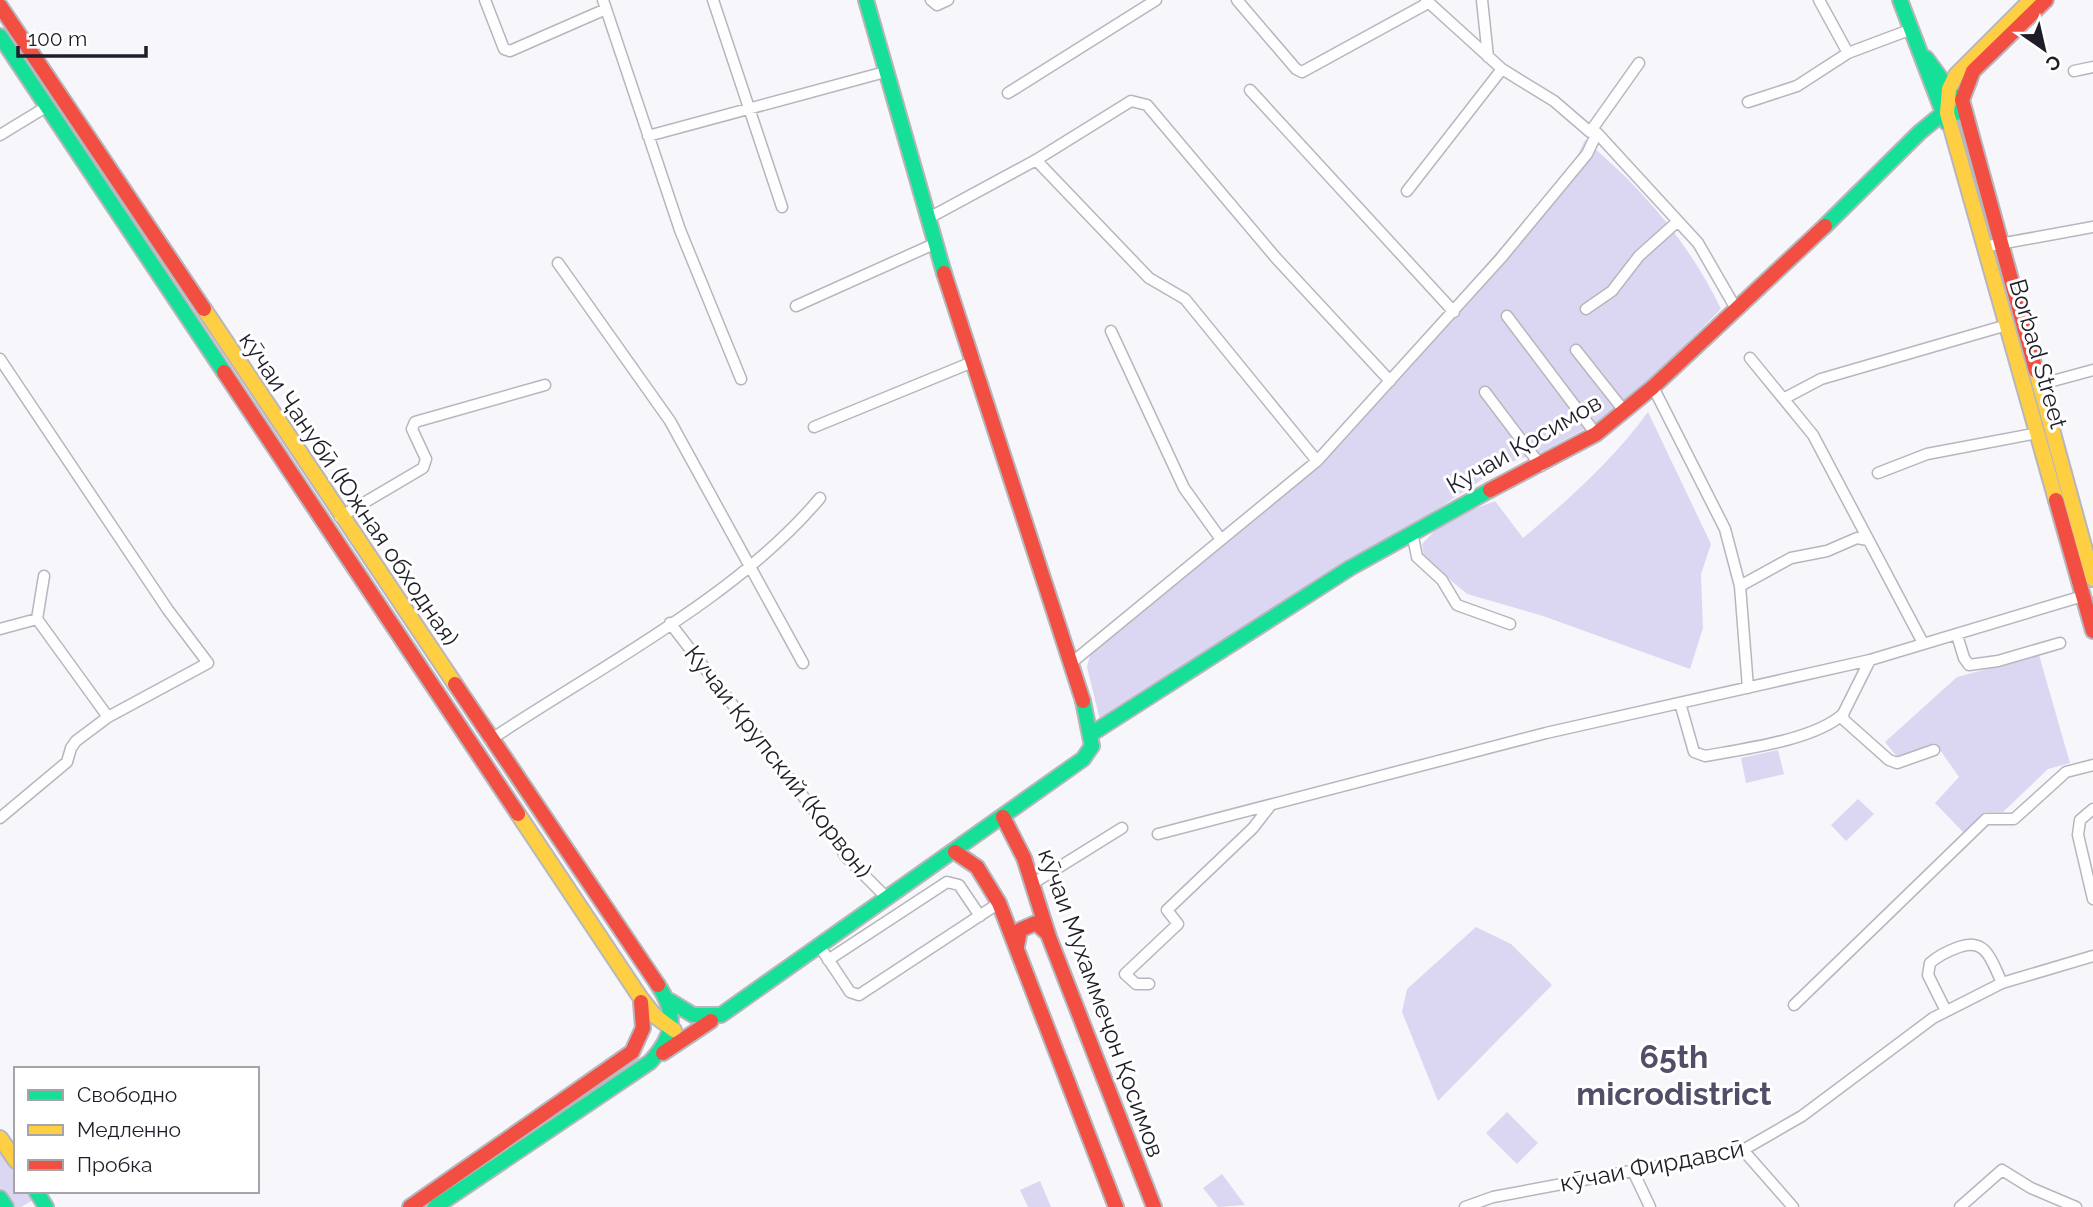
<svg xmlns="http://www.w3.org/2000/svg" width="2093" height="1207" font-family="Raleway,sans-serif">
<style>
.green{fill:#dbd7f2}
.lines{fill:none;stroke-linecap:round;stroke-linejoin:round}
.street-casing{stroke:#b7b6bd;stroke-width:13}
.fast-casing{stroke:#b7b6bd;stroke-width:18}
.slow-casing{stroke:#b7b6bd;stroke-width:18}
.jam-casing{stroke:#b7b6bd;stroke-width:18}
.street{stroke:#fefefe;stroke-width:10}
.fast{stroke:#16e098;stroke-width:14}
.slow{stroke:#ffcf43;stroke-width:14}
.jam{stroke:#f24e42;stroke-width:14}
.labels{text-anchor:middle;stroke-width:6;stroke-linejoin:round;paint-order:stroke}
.street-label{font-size:24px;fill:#1f1d28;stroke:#fff}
.district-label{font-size:32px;font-weight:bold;fill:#524e67;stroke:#fff}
</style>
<rect width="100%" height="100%" fill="#f7f6fb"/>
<path class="green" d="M1585,140C1643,189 1688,241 1721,309L1621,409L1544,451L1505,464L1350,568L1101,724L1087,667L1092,646L1313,463L1573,165Z
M1648,412L1711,544L1701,574L1703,628L1690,669L1543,616L1467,594L1424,558L1422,544L1445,520L1495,501L1523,538C1568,500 1613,460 1648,412Z
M2039,655L2070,763L2048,769L2003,812H1985L1964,833L1935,803L1959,777L1935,743L1898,758L1885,742L1957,677Z
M1778,750L1784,774L1746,783L1741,758Z
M1858,799L1874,814L1846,841L1831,825Z
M1476,927L1511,944L1552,985L1438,1101L1402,1012L1407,989Z
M1507,1112L1538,1143L1517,1164L1486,1133Z
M0,1141L16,1165V1191H34L38,1197L21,1207H13L0,1188Z
M1222,1174L1245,1205L1218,1207L1203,1188Z
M1040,1181L1051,1207H1028L1020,1190Z"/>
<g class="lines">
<g class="street-casing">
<path id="street" d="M485,0L504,49L510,51L606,9
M603,0L680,230L741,379
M713,0L782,207
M931,0L937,5L948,0
M1237,0L1296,69L1302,72L1428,3
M1426,0L1502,69L1554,101L1590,132L1597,133L1698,243L1735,307
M1482,0L1488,57
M1819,0L1848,53
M2074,71L2093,67
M1250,90L1454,312
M1008,93L1156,0
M1748,102L1797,86L1848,53L1912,29
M1590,132L1639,63
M0,135L46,107
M648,136L885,72
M1036,160L1149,278L1185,299L1317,461
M1407,191L1502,69
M927,219L1036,160L1131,101L1147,105L1276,258L1390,381
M1983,247L2093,227
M558,263L670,421L803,663
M796,306L934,244
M1586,309L1612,291L1639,256L1678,221
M1507,316L1596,434
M1111,331L1184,488L1220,538
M1576,350L1625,412
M1750,358L1813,435L1923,643
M0,359L168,610L208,663L108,717L76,741L71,748L67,762L0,818
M2038,385L2093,370
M1653,387L1725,529L1740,586L1791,558L1827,551L1857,538L1868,540
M1485,392L1541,466
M1785,398L1821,379L2007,325
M814,427L975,361
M1878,473L1927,454L2038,433
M340,517L423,468L426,459L412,429L415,422L545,385
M1412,532L1417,557L1442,580L1457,605L1510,624
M44,576L37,619L108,717
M1740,586L1748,688
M670,623L839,843L845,856L888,899
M0,629L37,619
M1957,635L1964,658L1969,665L1998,661L2060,643
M1870,660L1843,714L1844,720L1889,760L1897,763L1934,750
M1070,664L1317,461L1501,258L1587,154L1597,133
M1680,703L1694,752L1705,756C1743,749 1815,740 1843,714
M490,740C598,668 737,597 820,498
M2093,809L2080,820L2078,835L2093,899
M1158,834L1546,733L1870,660L2083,596
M1032,884L1122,828
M820,947L850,992L859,995L999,903
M828,960L947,882L959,885L980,916
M1149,984H1136L1125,974L1178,924L1167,910L1253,828L1270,806
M1794,1005L1986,819H2014L2066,772L2093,765
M1946,1011L1928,975L1930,963C1939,955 1948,951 1959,947C1987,937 1992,962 2002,983
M1743,1150L1793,1207
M1633,1171L1650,1207
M1465,1207L1493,1197L1743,1150L1802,1116L1933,1018L2002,983L2093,956
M1960,1207L2002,1170L2031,1188L2076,1207"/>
</g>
<g class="fast-casing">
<path id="fast" d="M866,0L944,273
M1900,0L1947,123
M0,36L224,372
M1926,58L1953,95
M1825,226L1920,132L1942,114L1964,112
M1091,734L1350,568L1490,490
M670,1001L693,1015H721L1083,759L1092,746L1083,701
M36,1191L46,1207
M0,1198L6,1207
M435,1207L650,1062C674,1036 678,1015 658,985"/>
</g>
<g class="slow-casing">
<path id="slow" d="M2031,0L1956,75L1949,89L1947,113L2056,500
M204,309L455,684
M2036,371L2093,579
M518,814L640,997L655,1016L674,1030
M0,1138L16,1161"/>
</g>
<g class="jam-casing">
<path id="jam" d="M0,6L204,309
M944,273L1083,701
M2036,371L1962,100L1973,71L2046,0
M224,372L518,814
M1490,490L1596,434L1653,387L1825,226
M2056,500L2093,631
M455,684L658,985
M1003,817L1024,858L1049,937L1154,1207
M955,852L977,867L999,903L1116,1207
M1017,946L1020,930L1036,923L1047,933
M663,1053L711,1021
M410,1207L632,1052L643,1028L641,1002"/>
</g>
<use href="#street" class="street"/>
<use href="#fast" class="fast"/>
<use href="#slow" class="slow"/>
<use href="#jam" class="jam"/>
</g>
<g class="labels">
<g class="street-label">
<text transform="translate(2038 354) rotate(74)" y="8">Borbad Street</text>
<text transform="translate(1524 444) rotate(-30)" y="8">Кучаи Қосимов</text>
<text transform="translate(349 489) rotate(56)" y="8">кӯчаи Ҷанубӣ (Южная обходная)</text>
<text transform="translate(778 762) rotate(52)" y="8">Кучаи Крупский (Корвон)</text>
<text transform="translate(1101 1003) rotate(70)" y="8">кӯчаи Мухаммеҷон Қосимов</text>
<text transform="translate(1652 1166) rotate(-11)" y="8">кӯчаи Фирдавсӣ</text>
</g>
<g class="district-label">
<text x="1674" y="1068">65th<tspan x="1674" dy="37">microdistrict</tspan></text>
</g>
</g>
<rect x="14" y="1067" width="245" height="126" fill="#ffffff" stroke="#a5a5a9" stroke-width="2"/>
<rect x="28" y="1090" width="35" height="10" fill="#16e098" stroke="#a5a5a9" stroke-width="2"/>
<text x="77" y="1102" font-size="21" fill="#1f1d28">Свободно</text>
<rect x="28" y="1125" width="35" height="10" fill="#ffcf43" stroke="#a5a5a9" stroke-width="2"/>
<text x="77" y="1137" font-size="21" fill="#1f1d28">Медленно</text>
<rect x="28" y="1160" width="35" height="10" fill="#f24e42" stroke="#a5a5a9" stroke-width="2"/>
<text x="77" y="1172" font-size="21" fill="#1f1d28">Пробка</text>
<g transform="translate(2044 49) rotate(146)" stroke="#ffffff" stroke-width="5" paint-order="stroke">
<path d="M0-5L12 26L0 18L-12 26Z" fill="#1f1d28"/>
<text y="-10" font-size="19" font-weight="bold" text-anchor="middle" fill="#1f1d28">С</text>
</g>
<path d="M18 46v10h128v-10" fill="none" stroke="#1f1d28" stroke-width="3.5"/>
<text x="28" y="46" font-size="21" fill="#1f1d28" stroke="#ffffff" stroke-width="5" paint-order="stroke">100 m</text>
</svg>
